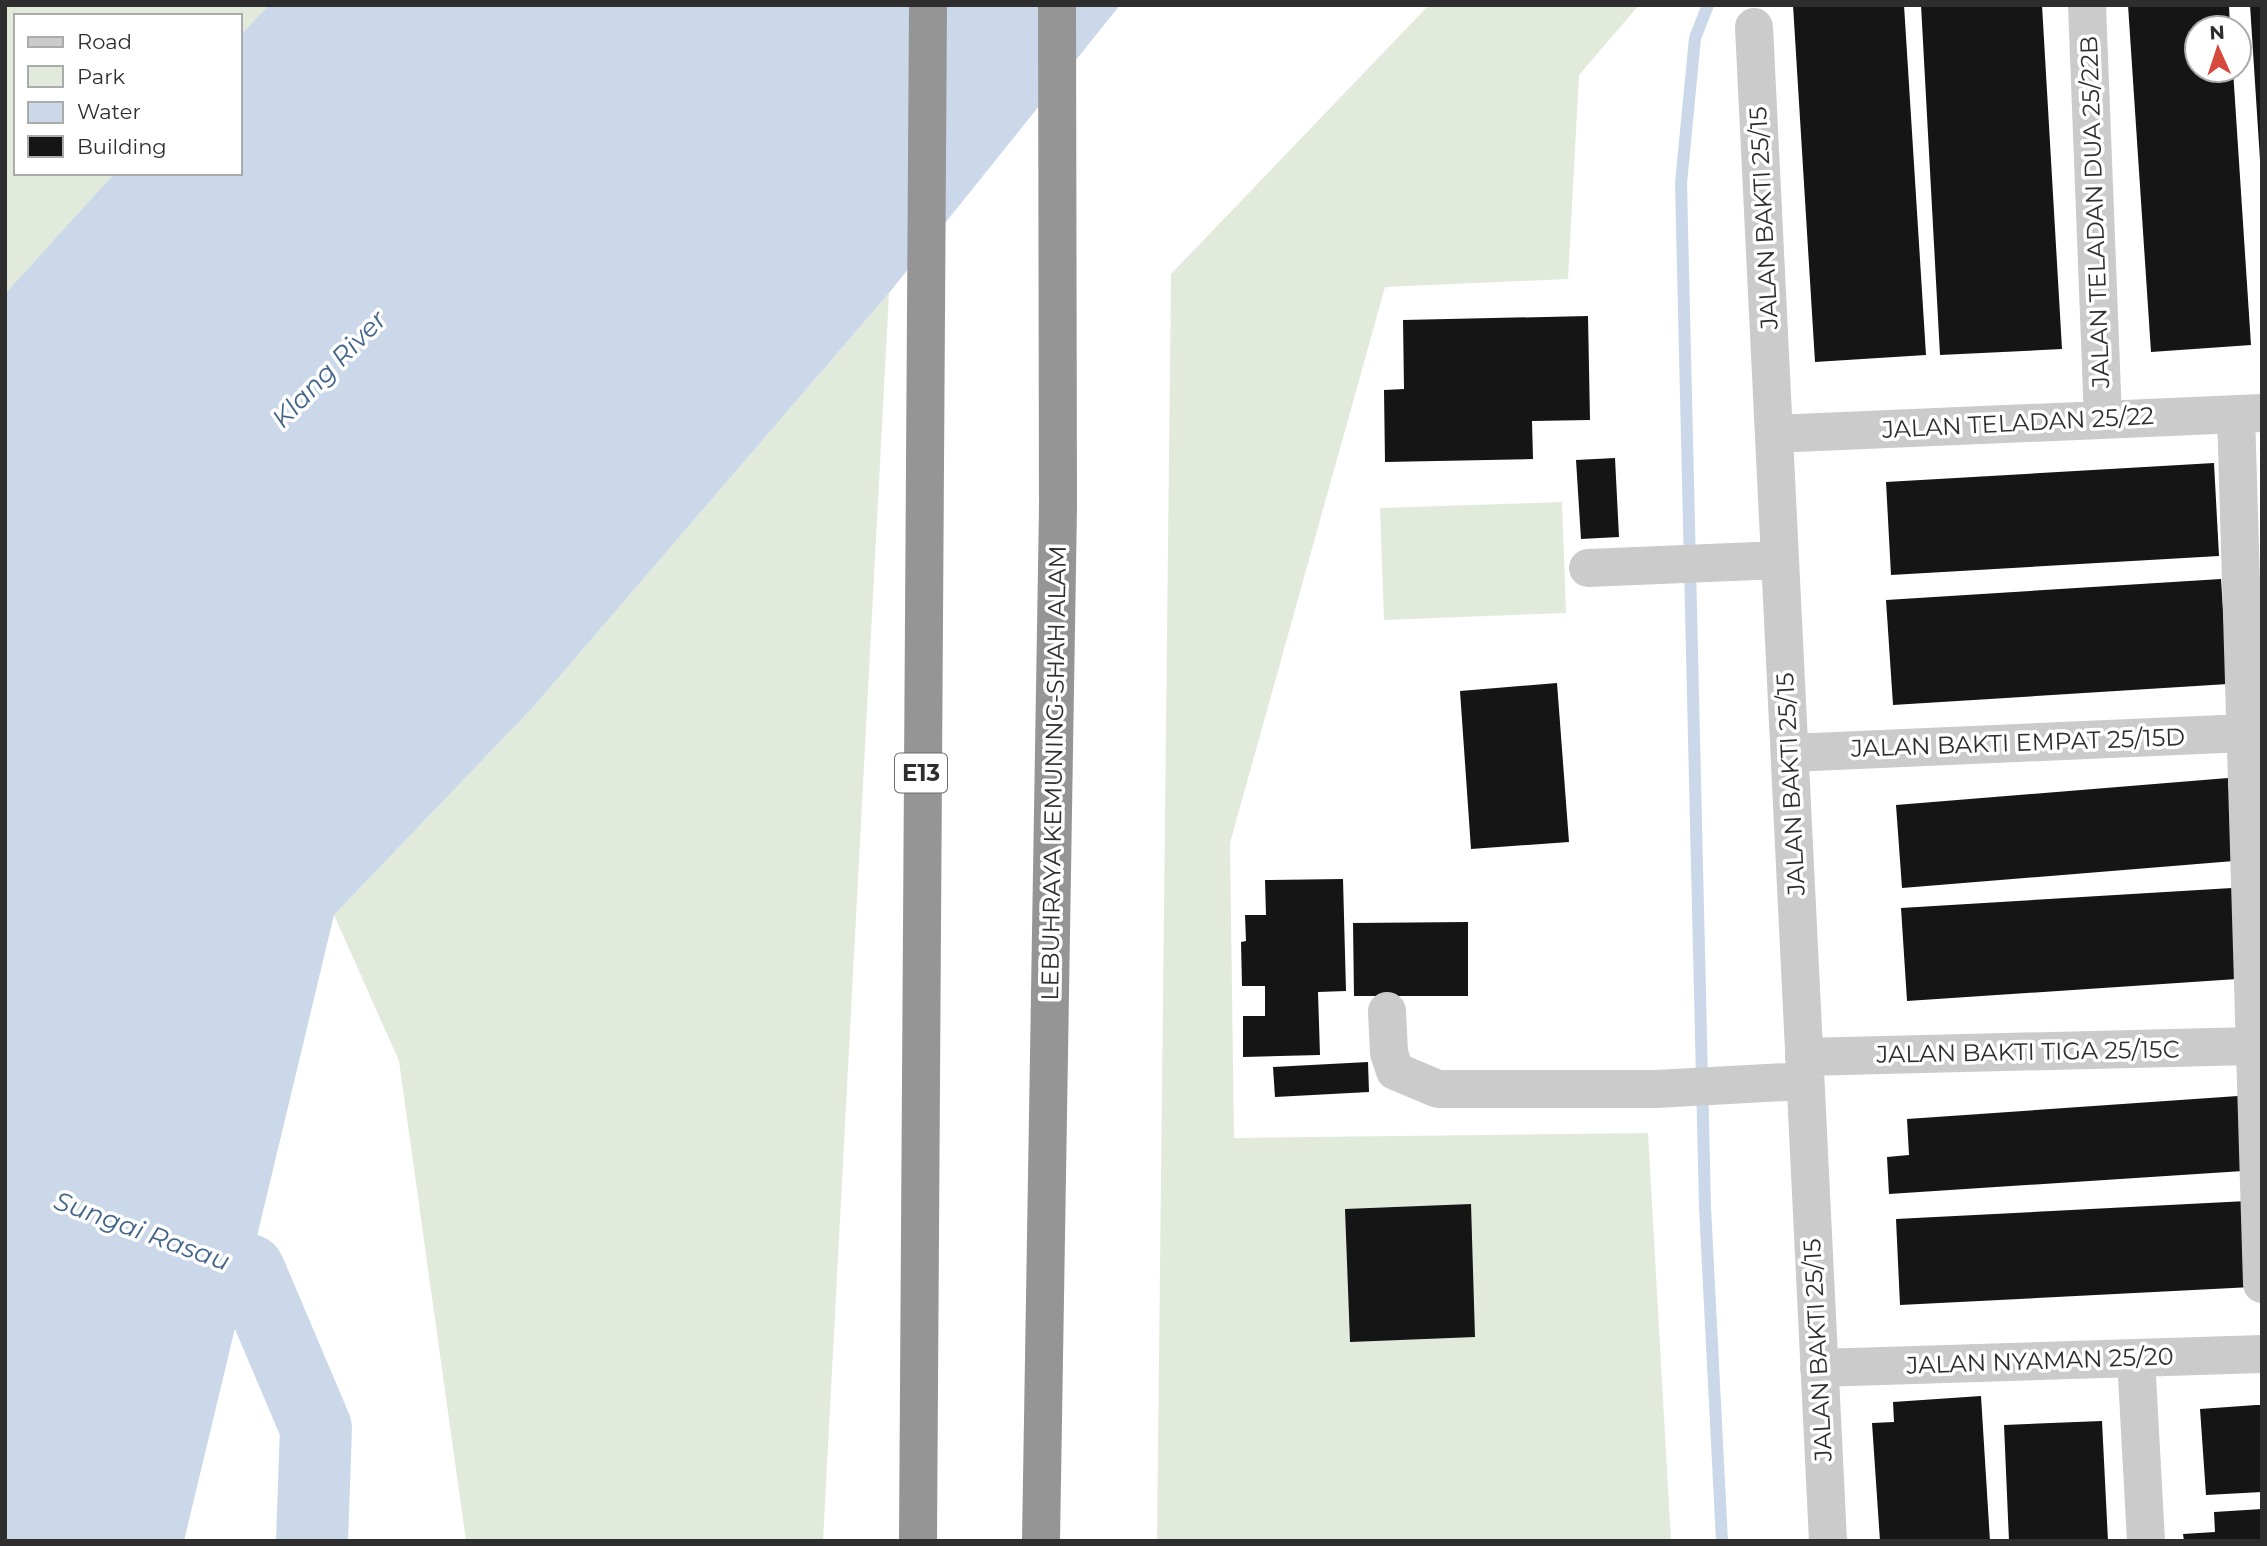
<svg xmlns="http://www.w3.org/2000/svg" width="2267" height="1546" font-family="Montserrat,sans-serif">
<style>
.green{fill:#e2eadc}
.water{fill:#cad8e9}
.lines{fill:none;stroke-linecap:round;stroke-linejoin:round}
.stream{stroke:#cad8e9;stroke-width:12}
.river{stroke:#cad8e9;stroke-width:72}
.building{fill:#151515}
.minor{stroke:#cbcbcb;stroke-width:38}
.highway{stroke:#959595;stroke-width:38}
.labels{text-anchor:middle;stroke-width:7;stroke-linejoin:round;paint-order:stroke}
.shield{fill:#fff;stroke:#6d6d6d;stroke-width:2}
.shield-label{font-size:23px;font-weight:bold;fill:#2e2e2e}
.street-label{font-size:24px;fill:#2e2e2e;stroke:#fff}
.water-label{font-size:26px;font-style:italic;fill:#426489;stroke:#fff}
</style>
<rect width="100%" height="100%" fill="#fff"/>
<path class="green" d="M5,5H276L240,44V16H16V173H119L5,295Z
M1429,5H1639L1579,75L1568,279L1385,287L1230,843L1234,1138L1648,1133L1671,1541H1157L1171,274Z
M889,293L823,1541H466L399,1061L334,915L534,706Z
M1562,502L1566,613L1384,620L1380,508Z"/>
<path class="water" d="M269,5H1120L889,293L534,706L334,915L184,1541H5V294L115,173H240V36Z"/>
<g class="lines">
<path class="stream" d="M1708,5L1695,38L1681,183L1705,1207L1722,1541"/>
<path class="river" d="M5,1182L249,1270L316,1428L312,1541"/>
</g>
<path class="building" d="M1793,5H1904L1926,355L1815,362Z
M1921,5H2042L2062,349L1940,355Z
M2128,5H2229L2230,28H2197V70H2233L2251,345L2151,352Z
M2250,5H2262V160H2260Z
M1588,316L1590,420L1532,421L1533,459L1385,462L1384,390L1404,389L1403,320Z
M1615,458L1619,537L1581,539L1576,460Z
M2214,463L2219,556L1891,575L1886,482Z
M2221,579L2228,684L1893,705L1886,600Z
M1557,683L1569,842L1471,849L1460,691Z
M2228,778L2234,861L1902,888L1896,805Z
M1343,879L1346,991L1318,992L1320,1055L1243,1057V1016H1265V986H1242L1241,942L1246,941L1245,915H1266L1265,880Z
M2232,888L2237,979L1907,1001L1901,908Z
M1468,922V996H1354L1353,923Z
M1368,1062L1369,1092L1275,1097L1273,1067Z
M2238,1096L2243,1171L1889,1194L1887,1157L1909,1155L1907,1119Z
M2247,1201L2252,1287L1900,1305L1896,1219Z
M1471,1204L1475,1337L1350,1342L1345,1209Z
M1981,1396L1990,1541H1880L1872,1423L1894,1422L1893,1402Z
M2256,1405H2262V1492L2206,1495L2200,1409Z
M2102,1421L2108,1541H2009L2004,1425Z
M2262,1509V1541H2184L2183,1534L2215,1532L2214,1512Z"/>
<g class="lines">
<path class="minor" d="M2087,5L2103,419
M1754,27L1828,1541
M2236,414L2262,1284
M1774,434L2262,413
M1588,568L1780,560
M1790,753L2245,733
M1387,1011L1389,1053L1395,1071L1438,1089H1656L1805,1081
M1804,1057L2252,1046
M2136,1358L2146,1541
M1819,1368L2262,1354"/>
<path class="highway" d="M918,1541L928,5
M1041,1541L1058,507L1057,5"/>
</g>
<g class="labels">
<rect class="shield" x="895" y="753.5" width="52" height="39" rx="5"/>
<g class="shield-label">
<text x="921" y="781">E13</text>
</g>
<g class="street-label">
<text transform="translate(2095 212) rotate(-92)" y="8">JALAN TELADAN DUA 25/22B</text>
<text transform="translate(1764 218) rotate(-93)" y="8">JALAN BAKTI 25/15</text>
<text transform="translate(2018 423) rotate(-3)" y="8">JALAN TELADAN 25/22</text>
<text transform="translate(2018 743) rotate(-2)" y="8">JALAN BAKTI EMPAT 25/15D</text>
<text transform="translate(1054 773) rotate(-89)" y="8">LEBUHRAYA KEMUNING-SHAH ALAM</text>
<text transform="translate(1791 784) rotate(-93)" y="8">JALAN BAKTI 25/15</text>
<text transform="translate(2028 1052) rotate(-1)" y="8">JALAN BAKTI TIGA 25/15C</text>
<text transform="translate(1818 1350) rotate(-93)" y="8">JALAN BAKTI 25/15</text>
<text transform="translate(2040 1361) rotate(-2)" y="8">JALAN NYAMAN 25/20</text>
</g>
<g class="water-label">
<text transform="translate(329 369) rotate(-46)" y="9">Klang River</text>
<text transform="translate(142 1231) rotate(20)" y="9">Sungai Rasau</text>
</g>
</g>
<rect width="2267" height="1546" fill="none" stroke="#2e2e2e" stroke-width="14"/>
<rect x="14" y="14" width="228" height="161" fill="#ffffff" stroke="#ababab" stroke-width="2"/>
<rect x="28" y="37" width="35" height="10" fill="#cbcbcb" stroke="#ababab" stroke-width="2"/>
<text x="77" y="49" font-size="21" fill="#2e2e2e">Road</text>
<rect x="28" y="66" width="35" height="21" fill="#e2eadc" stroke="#ababab" stroke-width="2"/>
<text x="77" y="84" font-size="21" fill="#2e2e2e">Park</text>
<rect x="28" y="102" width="35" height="21" fill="#cad8e9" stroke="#ababab" stroke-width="2"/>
<text x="77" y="119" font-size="21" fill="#2e2e2e">Water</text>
<rect x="28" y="136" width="35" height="21" fill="#151515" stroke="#ababab" stroke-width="2"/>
<text x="77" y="154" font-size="21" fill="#2e2e2e">Building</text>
<g transform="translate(2218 49) rotate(357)"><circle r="33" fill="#ffffff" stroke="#ababab" stroke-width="2"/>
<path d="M0-5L12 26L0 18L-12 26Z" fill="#d7483d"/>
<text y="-10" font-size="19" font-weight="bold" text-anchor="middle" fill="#2e2e2e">N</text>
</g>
</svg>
